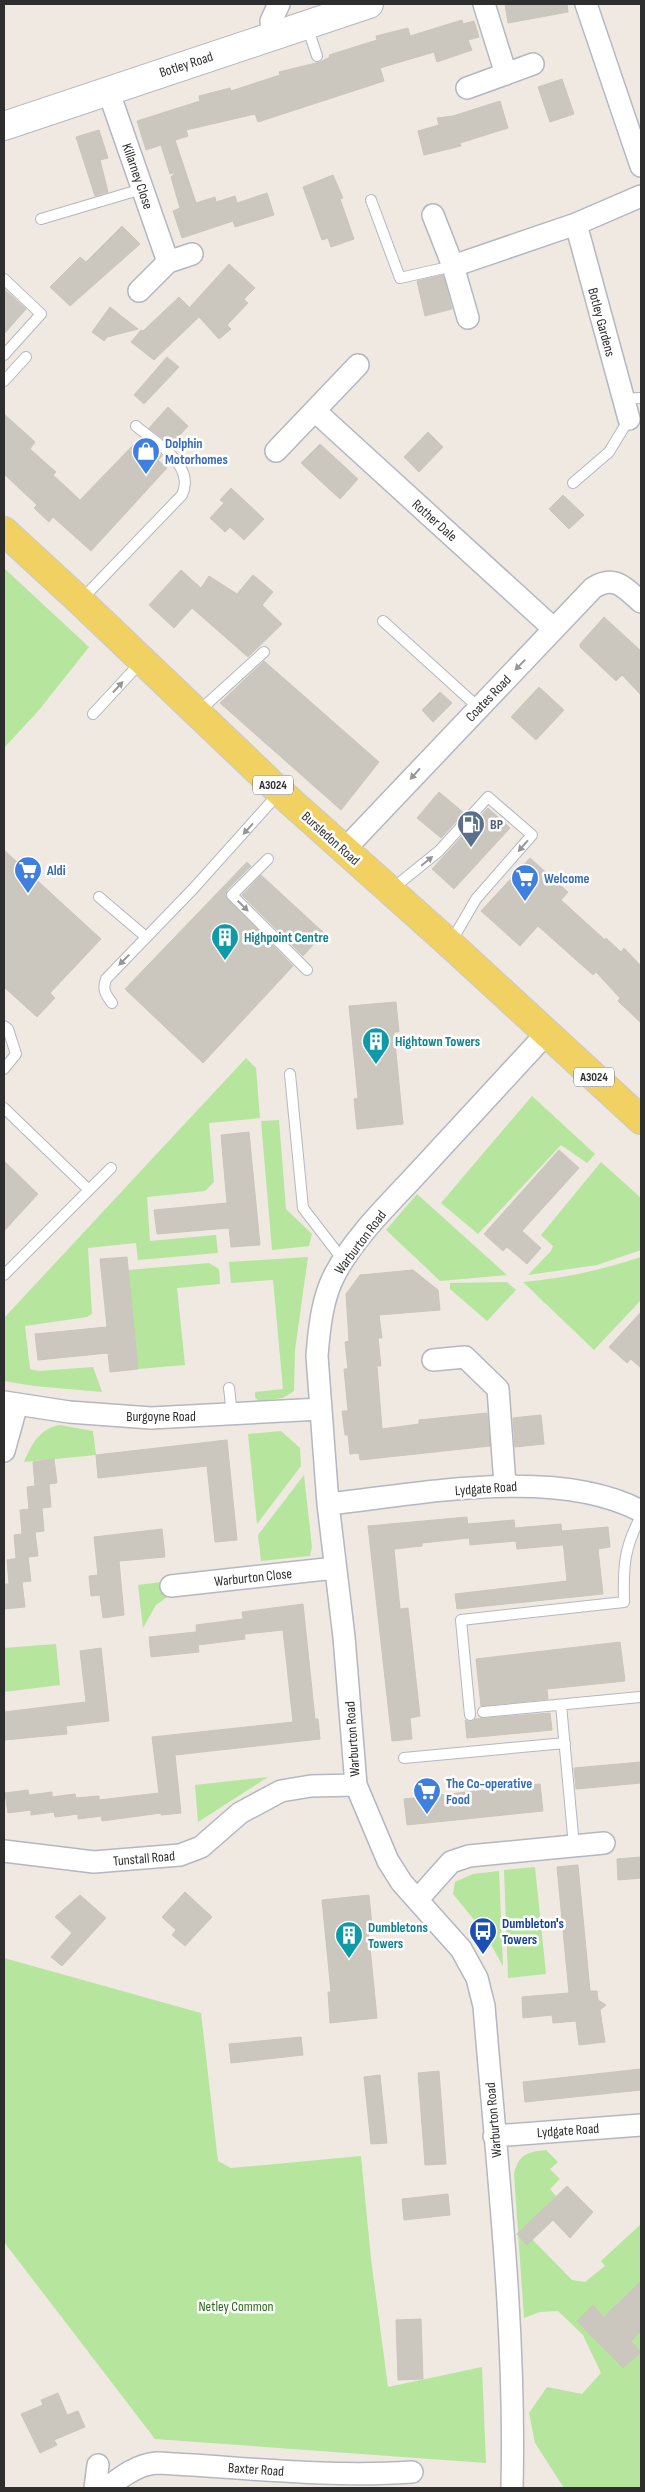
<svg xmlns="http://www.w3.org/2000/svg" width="645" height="2492" font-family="'Sofia Sans Condensed',sans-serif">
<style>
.green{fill:#b6e59e}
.building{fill:#cbc7bf;stroke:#cbc5ba}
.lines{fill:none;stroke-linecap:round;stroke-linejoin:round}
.service-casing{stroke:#b4b7c1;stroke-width:12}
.minor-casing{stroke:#b4b7c1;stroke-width:24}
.secondary-casing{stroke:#b4b7c1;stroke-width:30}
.primary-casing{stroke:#c9c9c9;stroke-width:30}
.service{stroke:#fff;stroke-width:10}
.minor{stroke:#fff;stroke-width:21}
.secondary{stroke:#fff;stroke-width:28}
.primary{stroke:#f2d163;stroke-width:28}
.oneway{fill:#969696}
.labels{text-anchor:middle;stroke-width:5;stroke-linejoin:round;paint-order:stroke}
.shield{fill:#fff;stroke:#6d6d6d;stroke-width:1}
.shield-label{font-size:12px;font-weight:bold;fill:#2e2e2e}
.street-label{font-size:14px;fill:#2e2e2e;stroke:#fff}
.shop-label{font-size:14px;font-weight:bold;fill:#366cbe;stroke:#fff;text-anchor:start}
.service-label{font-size:14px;font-weight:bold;fill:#4e5e75;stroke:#fff;text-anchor:start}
.culture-label{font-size:14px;font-weight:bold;fill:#0d838f;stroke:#fff;text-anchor:start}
.transit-label{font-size:14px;font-weight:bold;fill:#164399;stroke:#fff;text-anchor:start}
.park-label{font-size:14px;fill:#2c6e1b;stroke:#fff}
</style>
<rect width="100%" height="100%" fill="#efe9e1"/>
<path class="green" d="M4,568L89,647L39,710L4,748Z
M246,1058L256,1068L260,1118L209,1123L214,1182L205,1191L147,1197L150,1241L216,1235L218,1253L138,1260L136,1243L88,1248L92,1314L87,1317L25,1326L30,1369L39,1371L93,1367L102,1392L34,1386L4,1381V1318Z
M532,1096L595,1154L587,1163L561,1145L478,1234L441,1203Z
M279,1120L286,1209L312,1234L309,1246L272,1250L261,1121Z
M601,1162L641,1198V1250L597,1265L528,1275L551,1251L553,1246L541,1235Z
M417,1194L507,1275L440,1281L386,1230Z
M308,1257L295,1350L294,1391L283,1398L259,1401L255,1397V1392L283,1389L273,1280L231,1283L229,1262Z
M641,1257V1300L594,1350L523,1282C565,1278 602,1270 641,1257Z
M209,1263L219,1269L220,1284L177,1288L185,1365L138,1369L128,1270Z
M507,1282L516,1290L487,1321L450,1289V1283Z
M60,1425L93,1431L96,1455L24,1462C31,1445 40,1428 60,1425Z
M281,1431L300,1448L301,1466L257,1524L248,1434Z
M304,1475L312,1547L310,1556L261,1561L258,1535Z
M169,1581L170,1595L156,1605L143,1628L138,1585Z
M56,1644L60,1685L4,1692V1648Z
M268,1777L198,1822L195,1785Z
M535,1867L546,1974L508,1978L504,1870Z
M499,1871L503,1966L484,1932L453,1894L455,1882L473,1874Z
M4,1958L201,2013L218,2161L231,2168L361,2156L371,2259L388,2387L482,2367L486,2463L155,2439L4,2242Z
M546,2150L558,2162L550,2169L560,2179L550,2189L556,2196L539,2213L530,2237L572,2280L585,2282L605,2266L601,2261L641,2224V2281L614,2307L613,2326L593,2305L578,2321L623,2368L641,2352L622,2332L631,2323L640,2333L641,2331V2488H564L535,2443L529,2413L547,2387L582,2394L601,2373L583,2335L558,2311L540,2312L524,2318L514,2174C519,2154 527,2152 546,2150Z"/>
<path class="building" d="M505,4H567L568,12L508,23Z
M462,20L463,24L474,21L479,37L468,40L472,50L437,62L434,52L380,68L384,81L258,122L255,114L186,130L188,136L175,140L196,203L215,197L216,202L235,196L237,203L267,193L274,215L235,227L233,221L182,238L173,211L180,208L171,177L176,172L170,174L161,145L146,150L137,121L200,101L199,96L230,88L231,91L280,75L279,72L320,62L330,57L329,55L377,40L376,36L408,28L410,36Z
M562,79L574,114L550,122L538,87Z
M500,101L508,128L460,143L461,146L424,155L418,131L439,125L437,118L453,116Z
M99,130L108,158L100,160L108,192L95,196L76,137Z
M333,175L343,198L340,199L354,239L331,247L328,238L322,240L303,187Z
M122,226L140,244L70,306L50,287L80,257L86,262Z
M229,264L255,288L244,299L248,303L227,325L231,329L219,339L199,317L154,360L131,342L141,330L143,331L179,297L195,313L190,307Z
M443,275L452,309L425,316L417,281Z
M4,289L26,309L4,334Z
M110,307L138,329L107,337L104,341L92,332Z
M167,357L179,367L144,404L134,395Z
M168,407L188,426L171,445L149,428Z
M4,414L35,442L30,449L56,472L53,475L80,500L140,438L162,456L158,460L167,468L91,551L53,517L49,522L34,508L37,505L4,474Z
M428,432L443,447L419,472L404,457Z
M320,444L358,479L340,499L301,463Z
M231,488L264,519L244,540L230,527L225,532L210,518L224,503L220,500Z
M563,495L584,515L569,529L549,509Z
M181,570L201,588L209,576L237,594L253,575L273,592L262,605L282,624L248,657L192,608L174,628L149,605Z
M604,617L641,651V695L622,675L616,681L580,647V644Z
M264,661L379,762L341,810L220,703Z
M539,687L564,710L536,740L511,717Z
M440,692L452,703L433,722L422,710Z
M439,792L464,813L441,838L417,818Z
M488,808L510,828L454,889L432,869Z
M4,850L101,939L50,993L55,998L37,1017L4,987Z
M530,858L568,892L561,900L605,940L606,938L621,952L624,948L641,966V1023L618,1001L620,998L596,972L593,975L538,926L520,946L481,911Z
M247,862L251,866L227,890L226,897L293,966L203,1063L125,989Z
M261,875L324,933L303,956L242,895Z
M396,1002L399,1032H394L403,1124L357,1129L354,1099L358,1098L349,1006Z
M249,1132L260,1245L231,1247L229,1228L157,1234L154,1210L227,1203L221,1135Z
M559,1150L579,1168L522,1231L541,1248L527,1264L507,1247L503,1251L484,1234Z
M4,1161L38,1194L4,1231Z
M127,1257L138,1369L110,1372L108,1353L38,1360L35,1334L107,1327L100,1259Z
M413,1270L438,1290L440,1310L379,1315L382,1338H378L381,1366H377L382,1429L419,1424V1420L487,1413L490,1446L360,1460L359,1453L350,1454L348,1435H345L342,1411H348L344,1369H348L345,1342L349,1341L346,1294L360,1275Z
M641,1312V1368L631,1359L627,1363L609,1347Z
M541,1415L544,1444L515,1447L513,1418Z
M227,1440L237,1540L215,1542L207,1466L98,1478L96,1455Z
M54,1459L57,1483L49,1484L51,1507L42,1508L44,1531L35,1532L38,1556L28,1557L31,1581L22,1582L25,1607L4,1609V1584H9L7,1560L19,1558H16L14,1535L22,1534L20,1510L38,1508L29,1509L27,1487L35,1486L33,1462Z
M467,1517L469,1538L422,1543V1546L394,1549L400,1609L408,1608L420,1716L410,1718L412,1739L392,1741L368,1526Z
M514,1520L515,1528L561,1524L563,1545L517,1549L516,1541L470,1545L468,1524Z
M608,1527L610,1547L598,1549L603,1594L457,1609L455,1594L567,1581L562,1531Z
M162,1529L165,1557L119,1561L124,1615L103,1618L100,1595L91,1596L89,1576L98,1575L94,1537Z
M303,1604L315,1719H318L320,1739L175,1755L181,1813L161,1815V1813L102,1821L101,1816L78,1819V1814L55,1817L54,1812L31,1815V1810L8,1813L5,1793L28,1790L29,1795L52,1792V1797L75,1794L76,1798L99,1796V1800L159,1793L152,1737L293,1722L283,1630L245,1634L242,1612Z
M242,1619L245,1639L198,1645L199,1652L151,1657L149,1637L196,1632L197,1639L196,1625Z
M620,1642L625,1681L547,1689L548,1699L481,1706L476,1659Z
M101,1648L109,1721L66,1726L67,1734L4,1740V1712L86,1702L80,1651Z
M550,1713L552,1730L467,1738L465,1720L470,1722L475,1719Z
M641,1762V1783L576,1789L574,1768Z
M540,1784L543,1811L407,1825L404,1799Z
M641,1857V1878L618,1880L617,1859Z
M578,1865L590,1991H597L598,2000L606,2005L600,2010L605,2042L579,2045L576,2021L553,2023L552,2015L523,2018L522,1997L569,1993L557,1867Z
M185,1892L212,1917L185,1946L172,1935L176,1930L162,1917Z
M80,1895L106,1918L62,1966L51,1957L72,1933L55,1917Z
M369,1895L372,1926L368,1927L377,2018L330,2023L328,1992H331L322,1900Z
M301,2037L303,2055L231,2063L229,2044Z
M641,2069V2090L525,2102L523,2082Z
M439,2071L446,2164L425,2165L418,2073Z
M380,2075L387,2143L371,2144L364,2077Z
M567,2186L593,2212L570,2238L553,2220L527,2245L517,2234Z
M448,2194L450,2215L404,2220L402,2199Z
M641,2281V2331L631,2341L641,2352L623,2368L577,2321L593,2305L604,2317Z
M421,2319L423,2379L398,2380L396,2320Z
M58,2393L67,2415L78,2411L85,2427L54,2440L57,2445L40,2453L21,2414L43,2405L41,2400Z"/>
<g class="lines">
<g class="service-casing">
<path id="service" d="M307,26L317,56
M371,200L400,278L453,266
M41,219L142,189
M4,279L41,314L4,355
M4,381L26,357
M623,399L641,398
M573,483L609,452L629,419
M81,600L182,495C196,465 156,443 136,426
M383,621L479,708
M198,712L264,652
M93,714L141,662
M268,859L232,895L307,970
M392,889L439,851L488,797L532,835L476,899L451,942
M99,897L146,937
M112,1003C106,995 102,990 106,979L193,889L279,793
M4,1026L8,1029L16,1054L4,1069
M290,1074L303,1208L343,1260
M4,1108L89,1190
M4,1275L111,1168
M229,1388L232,1414
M561,1705L574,1846
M483,1712L640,1697
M470,1715L461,1620L624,1602C623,1566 624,1548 641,1516
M404,1758L565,1743"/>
</g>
<g class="minor-casing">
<path id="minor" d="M484,4L506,74
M586,4L641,166
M273,35L271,21L279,4
M467,88L533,64
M108,90L168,262L139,291
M433,215L453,266L468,318
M576,224L629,419
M168,262L192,254
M453,266L576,224L641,196
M315,411L554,629
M276,451L358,365
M344,850L593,588C615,574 625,588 641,602
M433,1360L465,1357L498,1389L505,1485
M4,1402L69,1412L151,1418L320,1409
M4,1451L17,1404
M328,1504C421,1494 556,1466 641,1511
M171,1586L335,1568
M4,1851L94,1862L180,1855L201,1847L240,1813L281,1791L311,1786L356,1785
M418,1899L451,1862L469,1856L604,1843
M494,2136L641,2125
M95,2488L98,2465
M107,2488C121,2477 138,2464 157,2463C241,2467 327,2478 412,2472
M512,2488C516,2328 497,2166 484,2006L477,1978L461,1949L402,1883L388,1861L356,1785L344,1637L328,1504L317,1356C319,1330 322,1298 335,1274C354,1238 386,1207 414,1177C458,1129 502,1081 546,1034"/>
</g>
<g class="secondary-casing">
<path id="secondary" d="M4,126L369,4"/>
</g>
<g class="primary-casing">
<path id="primary" d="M4,531L80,601L280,792L450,944L641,1120"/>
</g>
<use href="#service" class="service"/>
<use href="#minor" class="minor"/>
<use href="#secondary" class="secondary"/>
<use href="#primary" class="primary"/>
</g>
<defs><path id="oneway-solid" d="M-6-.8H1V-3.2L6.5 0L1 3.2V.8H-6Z" transform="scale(1.25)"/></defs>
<g class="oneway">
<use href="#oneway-solid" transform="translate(520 665) rotate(134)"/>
<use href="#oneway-solid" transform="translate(118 687) rotate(-47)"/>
<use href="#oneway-solid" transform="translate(415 774) rotate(132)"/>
<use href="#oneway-solid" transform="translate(248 829) rotate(132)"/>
<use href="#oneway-solid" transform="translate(523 846) rotate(131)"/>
<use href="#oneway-solid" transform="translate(427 861) rotate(-39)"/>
<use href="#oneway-solid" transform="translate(243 906) rotate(45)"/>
<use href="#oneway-solid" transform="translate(124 960) rotate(134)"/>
</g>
<defs>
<g id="shop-pin" transform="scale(1.4375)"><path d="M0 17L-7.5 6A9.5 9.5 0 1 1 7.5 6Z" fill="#3f7fe0" stroke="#fff"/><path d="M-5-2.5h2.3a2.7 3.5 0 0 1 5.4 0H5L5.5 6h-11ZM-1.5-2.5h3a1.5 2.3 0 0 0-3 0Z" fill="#fff"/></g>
<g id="fuel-pin" transform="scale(1.4375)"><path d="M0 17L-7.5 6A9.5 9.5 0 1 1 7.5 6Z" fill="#5c6f8a" stroke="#fff"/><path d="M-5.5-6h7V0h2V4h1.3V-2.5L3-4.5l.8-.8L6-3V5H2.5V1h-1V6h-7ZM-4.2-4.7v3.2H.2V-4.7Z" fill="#fff"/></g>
<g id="supermarket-pin" transform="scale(1.4375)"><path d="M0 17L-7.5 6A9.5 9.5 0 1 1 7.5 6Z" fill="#3f7fe0" stroke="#fff"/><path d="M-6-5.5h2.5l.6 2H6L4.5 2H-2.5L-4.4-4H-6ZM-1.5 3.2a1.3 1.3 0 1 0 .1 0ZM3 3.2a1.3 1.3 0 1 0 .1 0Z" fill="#fff"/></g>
<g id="building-pin" transform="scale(1.4375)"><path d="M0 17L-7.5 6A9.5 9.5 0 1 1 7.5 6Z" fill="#0f9aa8" stroke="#fff"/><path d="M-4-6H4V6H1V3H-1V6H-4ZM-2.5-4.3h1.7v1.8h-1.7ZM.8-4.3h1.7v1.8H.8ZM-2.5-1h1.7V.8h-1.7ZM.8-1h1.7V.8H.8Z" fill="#fff"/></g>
<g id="bus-pin" transform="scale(1.4375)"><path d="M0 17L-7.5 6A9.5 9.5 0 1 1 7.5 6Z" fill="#1a4fb4" stroke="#fff"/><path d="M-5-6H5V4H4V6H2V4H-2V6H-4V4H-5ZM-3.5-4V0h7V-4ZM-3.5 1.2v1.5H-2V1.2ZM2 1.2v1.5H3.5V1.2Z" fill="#fff"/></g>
</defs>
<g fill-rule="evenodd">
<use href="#shop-pin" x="146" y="451"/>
<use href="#fuel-pin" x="471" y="824"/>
<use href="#supermarket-pin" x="28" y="870"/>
<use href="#supermarket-pin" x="525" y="878"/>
<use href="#building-pin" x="225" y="937"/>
<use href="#building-pin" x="376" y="1041"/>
<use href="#supermarket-pin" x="427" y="1791"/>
<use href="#bus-pin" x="483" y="1931"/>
<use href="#building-pin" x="349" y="1935"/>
</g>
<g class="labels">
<g class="shield">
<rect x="253" y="775.5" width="40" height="19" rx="4"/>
<rect x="574" y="1067.5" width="40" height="19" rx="4"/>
</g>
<g class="shield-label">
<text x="273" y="789">A3024</text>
<text x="594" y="1081">A3024</text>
</g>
<g class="street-label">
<text transform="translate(186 64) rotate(-18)" y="5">Botley Road</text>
<text transform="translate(138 176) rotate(71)" y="5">Killarney Close</text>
<text transform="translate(602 322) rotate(75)" y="5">Botley Gardens</text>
<text transform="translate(435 520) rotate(42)" y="5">Rother Dale</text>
<text transform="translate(488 698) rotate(-46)" y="5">Coates Road</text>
<text transform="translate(331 838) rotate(42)" y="5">Bursledon Road</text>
<text transform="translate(360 1242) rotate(-53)" y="5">Warburton Road</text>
<text x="161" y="1421">Burgoyne Road</text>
<text transform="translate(486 1488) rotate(-4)" y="5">Lydgate Road</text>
<text transform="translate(253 1577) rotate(-6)" y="5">Warburton Close</text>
<text transform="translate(352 1739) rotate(-94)" y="5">Warburton Road</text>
<text transform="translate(144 1858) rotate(-5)" y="5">Tunstall Road</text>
<text transform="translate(493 2120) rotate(-95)" y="5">Warburton Road</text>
<text transform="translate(568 2130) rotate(-4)" y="5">Lydgate Road</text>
<text transform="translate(256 2469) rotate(4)" y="5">Baxter Road</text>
</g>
<g class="shop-label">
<text x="165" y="448">Dolphin<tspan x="165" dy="16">Motorhomes</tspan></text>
<text x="47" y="875">Aldi</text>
<text x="544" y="883">Welcome</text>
<text x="446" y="1788">The Co-operative<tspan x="446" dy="16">Food</tspan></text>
</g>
<g class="service-label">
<text x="490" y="829">BP</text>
</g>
<g class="culture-label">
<text x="244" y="942">Highpoint Centre</text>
<text x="395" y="1046">Hightown Towers</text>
<text x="368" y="1932">Dumbletons<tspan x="368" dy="16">Towers</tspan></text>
</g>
<g class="transit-label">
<text x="502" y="1928">Dumbleton's<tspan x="502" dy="16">Towers</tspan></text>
</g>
<g class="park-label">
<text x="236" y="2311">Netley Common</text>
</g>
</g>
<rect width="645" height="2492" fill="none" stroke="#2e2e2e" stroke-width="10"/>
</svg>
